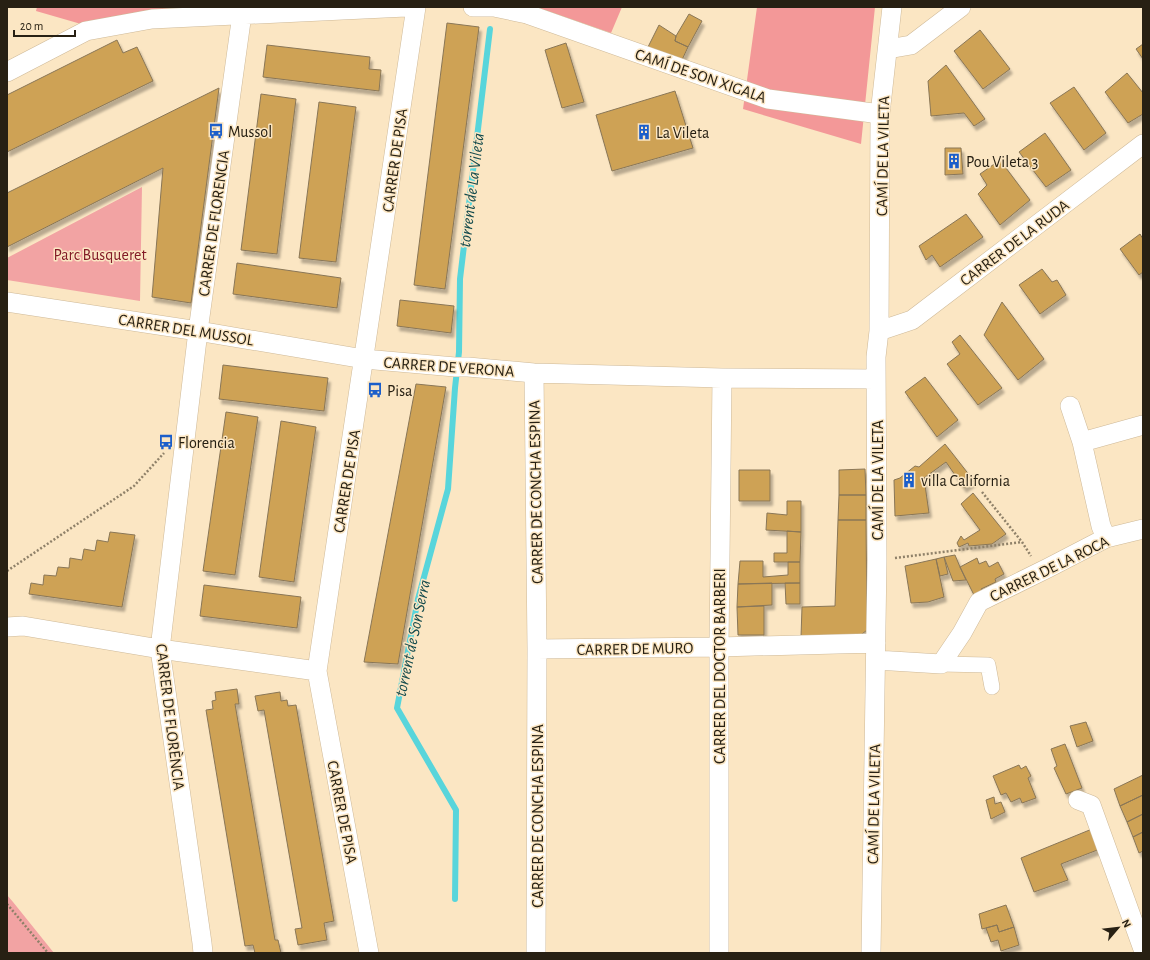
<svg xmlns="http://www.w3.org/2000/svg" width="1150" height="960" font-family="'Alegreya Sans',sans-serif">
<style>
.green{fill:#f2a3a3}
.forest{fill:#f39898}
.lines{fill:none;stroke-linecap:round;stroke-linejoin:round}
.stream{stroke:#58d5db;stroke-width:6}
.building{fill:#cea254;stroke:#897657;filter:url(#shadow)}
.pedestrian-casing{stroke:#ceb998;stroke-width:16}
.minor-casing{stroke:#ceb998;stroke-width:20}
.path{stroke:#8f8169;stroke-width:2.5;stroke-dasharray:2 2;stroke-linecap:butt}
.pedestrian{stroke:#fff;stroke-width:15}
.minor{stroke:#fff;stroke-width:19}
.labels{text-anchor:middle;stroke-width:3;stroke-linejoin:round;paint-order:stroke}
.street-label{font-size:16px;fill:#272013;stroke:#fbe6c3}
.poi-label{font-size:16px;fill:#272013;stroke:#fbe6c3;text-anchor:start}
.park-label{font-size:16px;fill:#831a27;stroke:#fbe6c3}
.water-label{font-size:17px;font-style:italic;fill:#124a4c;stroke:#fbe6c3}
</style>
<defs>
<filter id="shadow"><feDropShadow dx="2.5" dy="4.5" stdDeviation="1" flood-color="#0004"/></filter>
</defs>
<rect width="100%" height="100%" fill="#fbe6c3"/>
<path class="green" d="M142,187L140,301L7,280V258Z
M7,895L13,902L54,953H7Z"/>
<path class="forest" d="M37,7H180L81,24L36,11Z
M536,7H622L611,33Z
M757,7H875L861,144L743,109Z"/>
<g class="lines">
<path class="stream" d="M455,899L456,810L397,708L418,599L448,489L455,388L459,352L460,279L490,29"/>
</g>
<path class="building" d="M689,14L702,21L688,47L675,41L676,36Z
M447,23L479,27L445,289L414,285Z
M659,25L676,36L675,41L688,47L681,62L647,49Z
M980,30L1010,69L983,89L954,51Z
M117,40L123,53L137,47L153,81L7,152V95Z
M566,43L584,102L562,108L545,50Z
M1143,44V59L1136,49Z
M267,45L370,57L369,69L381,70L379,91L263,77Z
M946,65L985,119L974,126L964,113L931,116L928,81Z
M1127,73L1143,93V114L1128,123L1105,92Z
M1074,87L1106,133L1084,150L1050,103Z
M219,88L191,303L152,297L163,168L7,247V193Z
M675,91L693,148L612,171L596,115Z
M261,94L296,99L277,254L241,250Z
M319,102L356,107L336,262L299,258Z
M1045,133L1071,170L1046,187L1019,152Z
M945,148H961L963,174L945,175Z
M1000,160L1030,200L1000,225L978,194L987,185L980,174Z
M966,214L983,237L940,267L932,255L926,260L919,246Z
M1140,234L1143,239V272L1139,275L1120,249Z
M237,263L341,278L337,308L233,294Z
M1042,269L1052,282L1057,280L1066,295L1040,314L1019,285Z
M400,300L454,306L451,333L397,326Z
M1002,302L1044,359L1018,380L984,335Z
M960,335L1002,388L978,405L947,364L960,354L952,342Z
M223,365L328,378L324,411L219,399Z
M925,377L958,420L937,437L905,392Z
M416,384L446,387L398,664L364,662Z
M226,412L258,417L235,575L203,571Z
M281,421L316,427L294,582L259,577Z
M945,444L974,481L964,488L946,462L924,478L929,513L895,516L894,480L900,478L915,466L919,467Z
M865,469L866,495H839V470Z
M739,470H770V501H739Z
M973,493L1006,534L992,544L969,546L968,543L959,547L957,543L961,536L964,540L980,530L961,504Z
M839,495H866V520H838Z
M787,501H801V532L766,530L767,513L787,515Z
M838,520H866L867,630L857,638L801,637L802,607L835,606Z
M787,531L801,532L800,562H774V553H787Z
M110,532L135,535L122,607L29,594L31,583L43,585L44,575L56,576L58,567L69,568L70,558L82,560L84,549L95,551L97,540L108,542Z
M955,555L960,567L966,580L953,581L944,557Z
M944,557L948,574L940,576L936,559Z
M977,558L979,564L986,561L989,567L998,562L1004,574L995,579L996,582L981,589L984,595L976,599L960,567Z
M936,559L944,597L928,602L911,603L905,566Z
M740,561H763V577L788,575V562H800V583L738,584Z
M772,583V605L737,607L738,584Z
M785,583H800V604H786Z
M204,585L301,597L297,628L200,616Z
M764,606V635H738L737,607Z
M237,689L239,704H235L275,940H278L281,953H255L253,945L245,946L206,710L213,709L212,701L216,700L215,692Z
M280,692L281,701L287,700L288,706L296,705L334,921L324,923L327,940L298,945L295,929L302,928L264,710L258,711L255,696Z
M1086,722L1093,741L1077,747L1070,726Z
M1065,744L1082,788L1066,794L1054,768L1057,766L1051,749Z
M1019,765L1021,769L1026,766L1031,776L1028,778L1036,798L1022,803L1020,798L1011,802L1006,793L1001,795L993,776Z
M1143,775V795L1120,806L1114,789Z
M1143,795V814L1127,822L1120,806Z
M994,797L995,804L1001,802L1005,812L991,819L986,800Z
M1143,814V832L1133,837L1127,822Z
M1092,829L1100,849L1061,864L1068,880L1034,892L1021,858Z
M1143,832V851L1139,853L1133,837Z
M1006,905L1014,927L999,932L997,925L982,929L979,914Z
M997,925L999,932L1014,927L1019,945L1001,951L998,940L991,942L986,928Z"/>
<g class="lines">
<g class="pedestrian-casing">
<path id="pedestrian" d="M941,664L988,665L992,687"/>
</g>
<g class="minor-casing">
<path id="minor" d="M473,7H494L527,14L768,99L880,114
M888,49L911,45L961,7
M7,72L86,31L152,19L406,7
M7,302L198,331L364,359L455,367H468L534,373L722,378L876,379
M879,331L912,320L1143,144
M534,373L537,649L536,953
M1070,406L1082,442
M1106,538L1101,526L1082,442L1143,425
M7,627L23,626L160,649L317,671
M537,649L719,647L876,643
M876,660L941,664L962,633L979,602L1048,568L1106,538L1143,529
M1078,800L1091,805L1143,949
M203,953L202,943L160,649L198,331L242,14
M369,953L317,671L416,7
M719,953V647L722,378
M871,953L877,560L876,357L879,331L880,114L892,7"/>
</g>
<path class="path" d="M982,492L1022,542L1031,556
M895,558L1022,542
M7,571L134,486L164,453
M7,904L48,953"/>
<use href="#pedestrian" class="pedestrian"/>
<use href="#minor" class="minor"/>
</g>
<defs>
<g id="bus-bare" transform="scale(1.2)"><path d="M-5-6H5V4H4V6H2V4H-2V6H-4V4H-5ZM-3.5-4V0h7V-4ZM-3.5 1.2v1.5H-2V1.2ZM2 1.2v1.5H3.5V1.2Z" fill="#1b5eca" stroke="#fbe6c3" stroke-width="2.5" paint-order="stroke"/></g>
<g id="building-bare" transform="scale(1.2)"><path d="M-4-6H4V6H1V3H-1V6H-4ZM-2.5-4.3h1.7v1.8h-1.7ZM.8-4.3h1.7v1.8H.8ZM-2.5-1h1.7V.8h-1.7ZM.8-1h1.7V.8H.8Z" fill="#1b5eca" stroke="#fbe6c3" stroke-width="2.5" paint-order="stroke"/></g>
</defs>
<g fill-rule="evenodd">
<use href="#bus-bare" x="216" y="131"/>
<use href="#building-bare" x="644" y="132"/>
<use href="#building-bare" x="954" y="161"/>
<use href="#bus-bare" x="375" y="390"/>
<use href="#bus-bare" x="166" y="442"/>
<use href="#building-bare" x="909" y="480"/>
</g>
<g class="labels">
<g class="street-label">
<text transform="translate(701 75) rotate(19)" y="6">CAMÍ DE SON XIGALA</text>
<text transform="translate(882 156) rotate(-89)" y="6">CAMÍ DE LA VILETA</text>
<text transform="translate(394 160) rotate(-82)" y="6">CARRER DE PISA</text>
<text transform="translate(213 223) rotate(-82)" y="6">CARRER DE FLORENCIA</text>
<text transform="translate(1014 242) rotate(-37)" y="6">CARRER DE LA RUDA</text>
<text transform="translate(186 329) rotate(9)" y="6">CARRER DEL MUSSOL</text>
<text transform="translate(449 366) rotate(4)" y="6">CARRER DE VERONA</text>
<text transform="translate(877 480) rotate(-90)" y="6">CAMÍ DE LA VILETA</text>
<text transform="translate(346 481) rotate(-81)" y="6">CARRER DE PISA</text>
<text transform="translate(535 492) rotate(-91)" y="6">CARRER DE CONCHA ESPINA</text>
<text transform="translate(1049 568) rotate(-26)" y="6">CARRER DE LA ROCA</text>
<text transform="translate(635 648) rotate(-1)" y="6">CARRER DE MURO</text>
<text transform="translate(719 666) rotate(-90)" y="6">CARRER DEL DOCTOR BARBERI</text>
<text transform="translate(171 717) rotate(83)" y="6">CARRER DE FLORÈNCIA</text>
<text transform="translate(873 804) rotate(-89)" y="6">CAMÍ DE LA VILETA</text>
<text transform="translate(343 812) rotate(79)" y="6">CARRER DE PISA</text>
<text transform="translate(537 816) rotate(-90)" y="6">CARRER DE CONCHA ESPINA</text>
</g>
<g class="poi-label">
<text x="228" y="137">Mussol</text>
<text x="656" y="138">La Vileta</text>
<text x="966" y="167">Pou Vileta 3</text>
<text x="387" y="396">Pisa</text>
<text x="178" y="448">Florencia</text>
<text x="921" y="486">villa California</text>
</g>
<g class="park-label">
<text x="100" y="260">Parc Busqueret</text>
</g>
<g class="water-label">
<text transform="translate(471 190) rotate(-83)" y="6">torrent de La Vileta</text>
<text transform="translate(412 638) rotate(-78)" y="6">torrent de Son Serra</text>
</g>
</g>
<rect width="1150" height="960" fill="none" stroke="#272013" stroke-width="16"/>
<g transform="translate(1118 928) rotate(62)" stroke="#fbe6c3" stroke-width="3" paint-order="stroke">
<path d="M0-3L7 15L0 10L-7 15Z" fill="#272013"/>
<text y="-6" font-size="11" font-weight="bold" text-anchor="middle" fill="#272013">N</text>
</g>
<path d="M14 30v6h61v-6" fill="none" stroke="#272013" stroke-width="2"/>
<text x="20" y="30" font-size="12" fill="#272013" stroke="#fbe6c3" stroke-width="3" paint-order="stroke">20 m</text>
</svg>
